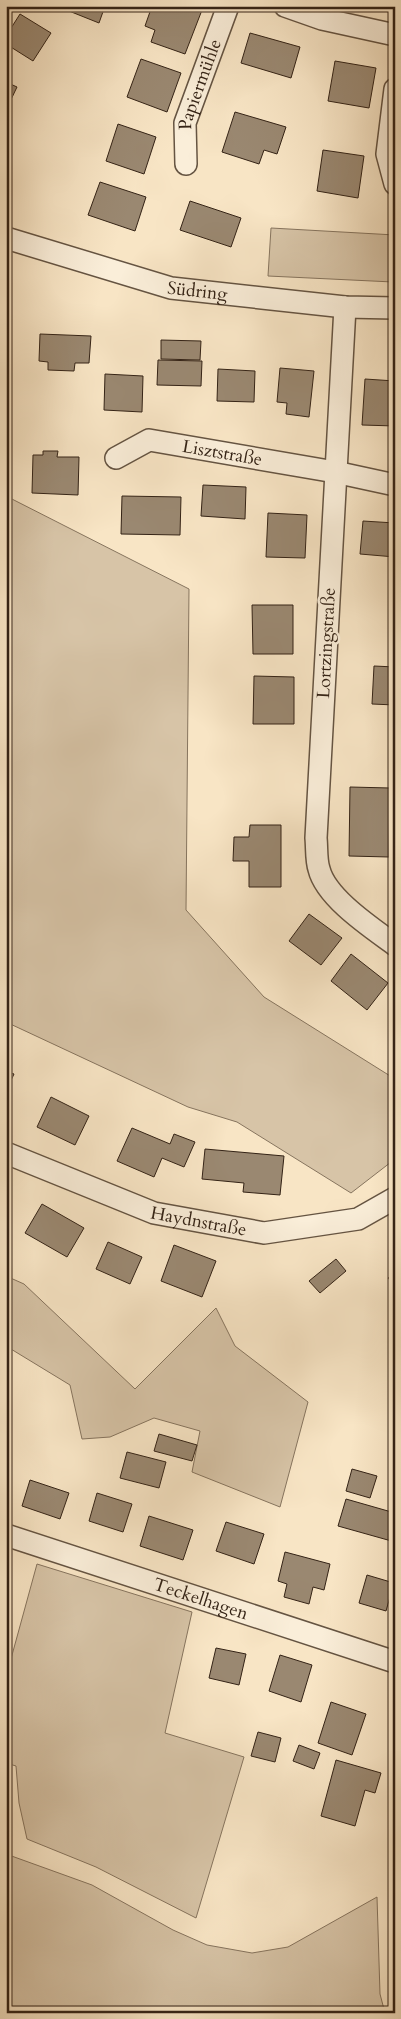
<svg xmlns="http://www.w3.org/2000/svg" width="401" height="2019" font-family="Cardo,serif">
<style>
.green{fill:#d7c4a7;stroke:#86745e}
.building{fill:#9a8871;stroke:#342316}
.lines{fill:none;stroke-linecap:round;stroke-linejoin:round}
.minor-casing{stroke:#655442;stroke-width:24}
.minor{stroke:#faeed9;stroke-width:21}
.labels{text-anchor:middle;stroke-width:5;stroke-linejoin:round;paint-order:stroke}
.street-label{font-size:18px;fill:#342316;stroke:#faeed9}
</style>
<rect width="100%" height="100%" fill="#f8e5c5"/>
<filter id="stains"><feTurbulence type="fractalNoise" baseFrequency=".004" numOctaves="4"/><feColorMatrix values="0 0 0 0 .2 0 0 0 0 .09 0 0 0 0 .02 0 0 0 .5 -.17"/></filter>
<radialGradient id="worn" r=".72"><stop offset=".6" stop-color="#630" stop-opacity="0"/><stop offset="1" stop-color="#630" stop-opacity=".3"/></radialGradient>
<path class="green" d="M271,228L395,235L393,282L268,276Z
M6,496L189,589L186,910L264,997L395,1079V1159L351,1193L237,1122L188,1107L6,1022Z
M6,1276L24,1284L135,1389L216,1308L235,1346L308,1402L280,1507L192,1472L200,1431L154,1418L110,1437L82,1439L70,1385L6,1346Z
M37,1564L192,1612L165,1733L244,1757L196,1918L96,1867L27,1839L19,1803L16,1766L6,1763V1677Z
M6,1854L92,1885L173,1930L207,1945L252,1953L288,1947L377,1897L380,1994L385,2013H6Z"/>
<path class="building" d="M70,6H105L99,23L69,11Z
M152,6H191L202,10L185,54L151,42L155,30L145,26Z
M20,14L51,33L33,61L6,44V36Z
M250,33L300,47L291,78L241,63Z
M141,59L181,73L167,112L127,97Z
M335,61L376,68L369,108L328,101Z
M6,82L17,87L6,110Z
M235,112L286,127L277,154L264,150L259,164L222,152Z
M118,124L156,137L144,174L106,161Z
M323,150L364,156L358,198L317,191Z
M100,182L146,197L135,231L88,215Z
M190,201L241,218L231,247L180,230Z
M40,334L91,336L89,363H75L74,371L48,370V362L39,361Z
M161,340L201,341L200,360L161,359Z
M158,360L202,361L201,386L157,385Z
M280,368L314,371L309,417L286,414L287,403L277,402Z
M218,369L255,371L254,402L217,401Z
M105,374L143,376L142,412L104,410Z
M365,379L395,381V426L362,425Z
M43,451H58L57,457H79L78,495L32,493L33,455H43Z
M203,485L246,487L245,519L201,516Z
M122,496L181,497L180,535L121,534Z
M268,513L307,515L305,558L266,557Z
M363,521L395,523V557L360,554Z
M252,605H293V654H253Z
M374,666L395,667V705L372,704Z
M254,676L294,677V724H253Z
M350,787L390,788L389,857L349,856Z
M250,825H281V887H249V861H233L234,837H249Z
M309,914L342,938L321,965L289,941Z
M351,954L388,983L367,1010L331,981Z
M6,1071L14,1074L6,1091Z
M51,1097L89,1116L75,1145L37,1127Z
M132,1128L170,1144L174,1134L195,1142L184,1167L162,1158L154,1177L117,1161Z
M205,1149L284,1156L280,1195L243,1192L244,1183L202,1179Z
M42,1204L84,1228L67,1257L25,1233Z
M108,1242L142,1257L130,1284L96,1269Z
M174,1245L216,1261L202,1297L161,1281Z
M336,1259L346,1271L320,1293L309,1281Z
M395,1272V1286L388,1278Z
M159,1434L197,1445L192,1461L154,1451Z
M127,1452L166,1462L159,1488L120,1478Z
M352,1469L377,1476L370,1498L346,1491Z
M30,1480L69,1493L60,1519L22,1506Z
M97,1493L132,1504L123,1532L89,1521Z
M346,1499L395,1513V1542L338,1526Z
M149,1516L193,1530L183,1560L140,1546Z
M226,1522L264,1534L254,1564L216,1551Z
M285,1552L330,1564L324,1590L313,1587L309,1604L284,1597L287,1584L278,1581Z
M367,1575L394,1583L386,1611L359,1603Z
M216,1648L246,1654L239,1685L209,1678Z
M280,1655L312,1665L301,1702L269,1691Z
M331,1702L366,1714L352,1755L318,1743Z
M258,1732L281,1738L275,1762L251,1756Z
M299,1745L320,1753L314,1769L293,1761Z
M336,1760L381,1773L375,1793L365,1790L355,1826L321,1816Z"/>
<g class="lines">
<g class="minor-casing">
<g id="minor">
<path d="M285,6L322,19L395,35"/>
<path d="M395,89L387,154L395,184"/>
<path id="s1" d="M186,164L185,123L228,6"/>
<path id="s2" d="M6,238L171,288L345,307L395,308"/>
<path d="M345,307L316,838C317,848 316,860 319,869C326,898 372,928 395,945"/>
<path id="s3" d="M116,458L149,440L335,472L395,485"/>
<path id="s4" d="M6,1153L154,1213L264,1233L358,1219L395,1198"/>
<path id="s5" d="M6,1535L395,1662"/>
</g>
</g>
<use href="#minor" class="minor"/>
</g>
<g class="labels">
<g class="street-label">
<text dy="6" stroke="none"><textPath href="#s1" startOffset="82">Papiermühle</textPath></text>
<text dy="6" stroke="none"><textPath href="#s2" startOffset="199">Südring</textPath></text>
<text dy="6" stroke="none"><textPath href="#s3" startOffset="112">Lisztstraße</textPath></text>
<text transform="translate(326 643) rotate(-87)" y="6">Lortzingstraße</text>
<text dy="6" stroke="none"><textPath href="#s4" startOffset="205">Haydnstraße</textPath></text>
<text dy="6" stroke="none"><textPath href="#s5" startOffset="205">Teckelhagen</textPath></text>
</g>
</g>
<rect width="401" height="2019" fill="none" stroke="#f8e5c5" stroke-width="25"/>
<rect x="8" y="8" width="386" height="2004" fill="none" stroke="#342316" stroke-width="2.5"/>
<rect x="12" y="12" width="376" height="1994" fill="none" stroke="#342316"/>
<rect width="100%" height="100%" filter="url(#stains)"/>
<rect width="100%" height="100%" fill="url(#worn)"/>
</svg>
